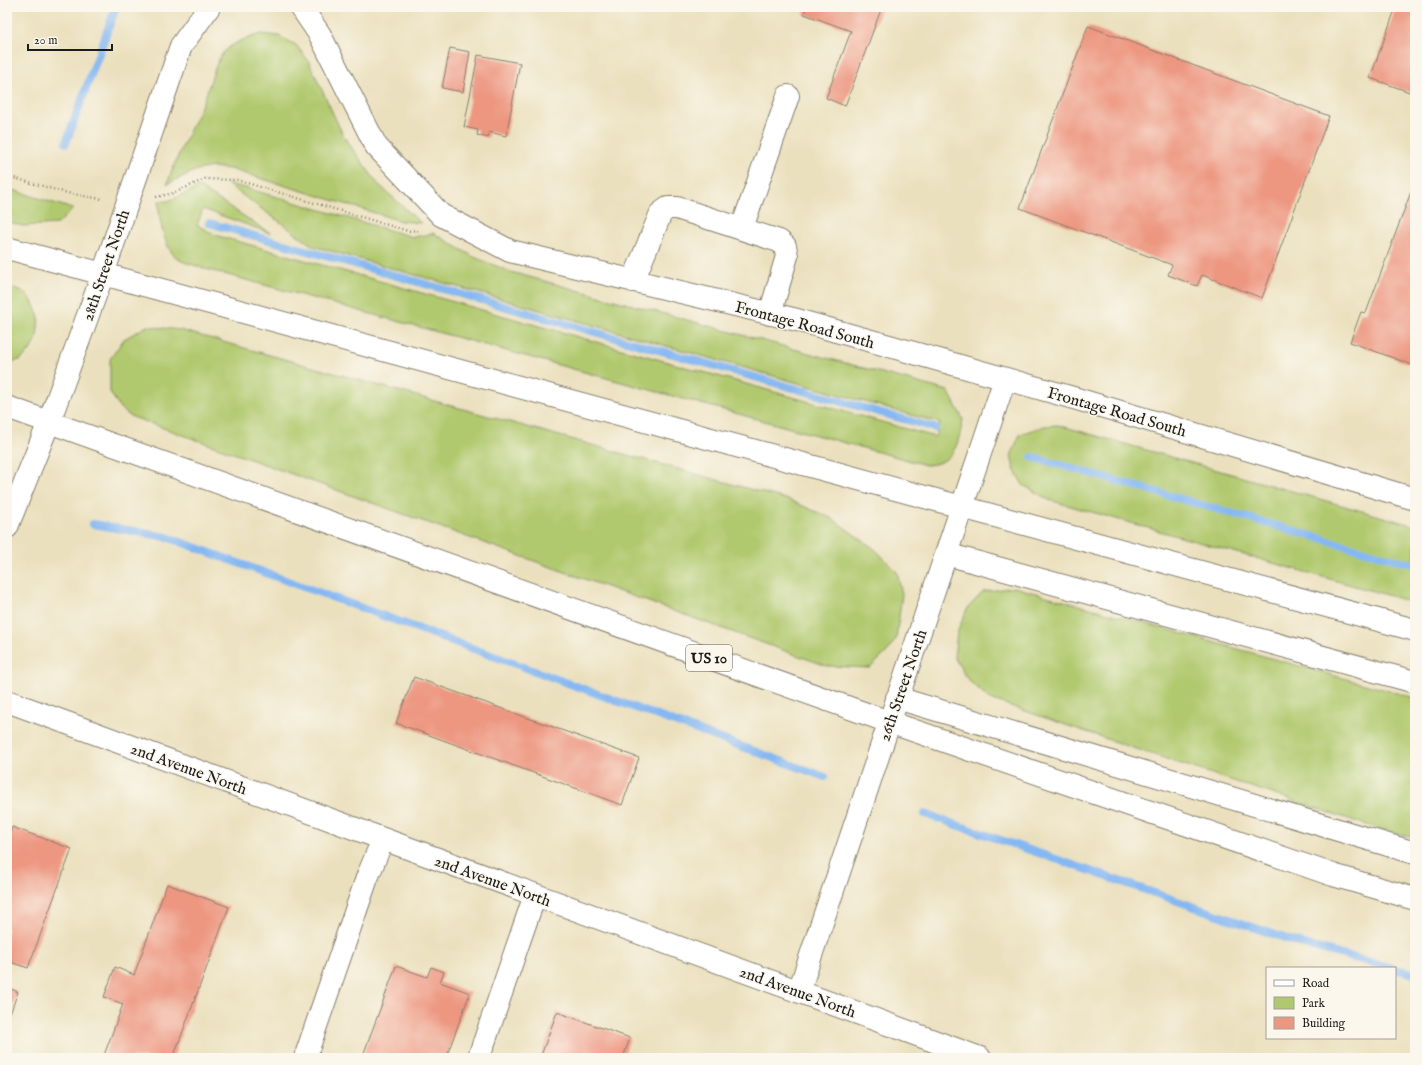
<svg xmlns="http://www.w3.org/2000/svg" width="1422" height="1065" font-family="'IM FELL English',serif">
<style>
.green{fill:#b1c96e;stroke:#667245}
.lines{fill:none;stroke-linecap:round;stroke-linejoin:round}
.stream{stroke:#85b8f2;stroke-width:8}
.building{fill:#ed9781}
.minor-casing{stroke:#847e6d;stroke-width:24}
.major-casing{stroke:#847e6d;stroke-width:24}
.path{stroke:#847e6d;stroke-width:2.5;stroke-dasharray:1 3;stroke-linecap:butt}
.minor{stroke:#fff;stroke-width:22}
.major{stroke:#fff;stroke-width:22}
.labels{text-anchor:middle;stroke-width:3;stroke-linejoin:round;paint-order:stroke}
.shield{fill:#fbf7ec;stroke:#5f5e5a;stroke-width:1}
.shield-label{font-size:15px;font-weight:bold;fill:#1c1c1c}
.street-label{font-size:16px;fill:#1c1c1c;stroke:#fbf7ec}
</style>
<rect width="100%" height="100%" fill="#fbf7ec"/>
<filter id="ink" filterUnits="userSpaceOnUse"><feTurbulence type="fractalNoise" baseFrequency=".025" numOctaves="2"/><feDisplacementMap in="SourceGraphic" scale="8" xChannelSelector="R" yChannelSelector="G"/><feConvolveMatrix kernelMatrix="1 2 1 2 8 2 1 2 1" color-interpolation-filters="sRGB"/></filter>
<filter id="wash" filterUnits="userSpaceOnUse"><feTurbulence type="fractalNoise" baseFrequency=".012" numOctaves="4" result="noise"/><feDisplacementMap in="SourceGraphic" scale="16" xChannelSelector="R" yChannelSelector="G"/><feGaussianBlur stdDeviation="0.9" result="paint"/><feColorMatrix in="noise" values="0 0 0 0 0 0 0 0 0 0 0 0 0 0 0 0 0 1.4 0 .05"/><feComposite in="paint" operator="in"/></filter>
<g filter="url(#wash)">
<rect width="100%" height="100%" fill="#ebe0be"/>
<path class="green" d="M261,34L279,36L296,45L308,60L344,137L378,184L421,223L401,221L230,169L213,167L197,170L167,184C177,155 191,129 203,102C210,87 213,67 223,53C231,43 249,37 261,34Z
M227,184L246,188L413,237L426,235L433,233L474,257L511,272L948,391L963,419C959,442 955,464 926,465L202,268C195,265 184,263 178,259C164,249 158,217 159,201H168L199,187L270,233L203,209L197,225L215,235L935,437L940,423L313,246Z
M7,188L73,209L58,224L23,226L7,222Z
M7,286L23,291L31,299L39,317L37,338L29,352L20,360L7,363Z
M147,326L180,330L789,500L831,518L876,550L897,572L902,594L896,639L887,652L870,668L827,666L130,416L120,408L110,392V359L124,339Z
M1058,425L1415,526V603L1049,500L1023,485L1014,469L1011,456L1020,434L1044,426Z
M1014,587L1415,698V838L1370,826L1136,749L990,699L968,680L954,657L957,633L967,609L983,592Z"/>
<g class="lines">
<path class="stream" d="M66,143L116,7
M209,223L935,428
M1032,457L1415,565
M93,524L167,537L825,777
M925,814L1305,945L1392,968
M1395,969L1415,974"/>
</g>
<g id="blocks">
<path class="building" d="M806,7H882L845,106L826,98L851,31L804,14Z
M1396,7H1415V94L1370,78Z
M1088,26L1329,116L1262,298L1202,275L1197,286L1168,275L1172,265L1020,208Z
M450,48L470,52L463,92L442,88Z
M478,55L520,63L506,136L489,132L488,138L477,135L478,130L464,127Z
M1415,181V366L1350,342L1361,312L1366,313Z
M414,677L639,758L622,805L396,723Z
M12,827L72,849L28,968L7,961V840Z
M167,884L229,907L173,1058H103L123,1004L104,997L115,967L134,975Z
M396,966L427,977L431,967L444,972L440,982L470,993L446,1058H362Z
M7,987L18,992L7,1022Z
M557,1012L630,1038L623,1058H540Z"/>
</g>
</g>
<g filter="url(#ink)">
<use href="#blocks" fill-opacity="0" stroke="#847e6d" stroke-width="1"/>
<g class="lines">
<g class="minor-casing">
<path id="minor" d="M301,7L320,35L376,146L441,215L510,251L797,320L1077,399L1415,499
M742,228L788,96
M633,281L661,213L668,208H677L779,241L785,246L787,256L770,314
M7,527L49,422L103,274L181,46L209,7
M946,554L1415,682
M897,698L1415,853
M7,701L980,1058
M799,991L1005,379
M479,1057L535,895
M305,1058L367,878L383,839"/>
</g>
<g class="major-casing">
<path id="major" d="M7,248L1415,630
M7,407L889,722L1333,875L1415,899"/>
</g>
<path class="path" d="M7,176L67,193L102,199
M156,197L174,193L205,179L237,180L408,231L420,230"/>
<use href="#minor" class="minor"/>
<use href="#major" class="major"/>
</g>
</g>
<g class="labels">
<rect class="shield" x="686" y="645" width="46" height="26" rx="3"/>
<g class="shield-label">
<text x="709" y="663">US 10</text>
</g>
<g class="street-label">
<text transform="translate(105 265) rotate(-71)" y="6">28th Street North</text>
<text transform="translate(805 324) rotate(15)" y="6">Frontage Road South</text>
<text transform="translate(1117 411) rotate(16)" y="6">Frontage Road South</text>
<text transform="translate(902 685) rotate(-71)" y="6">26th Street North</text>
<text transform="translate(189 768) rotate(20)" y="6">2nd Avenue North</text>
<text transform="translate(493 880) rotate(20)" y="6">2nd Avenue North</text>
<text transform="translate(798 991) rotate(20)" y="6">2nd Avenue North</text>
</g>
</g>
<rect width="1422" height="1065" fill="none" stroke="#fbf7ec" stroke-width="24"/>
<rect x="1266" y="967" width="130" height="72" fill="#fbf7ec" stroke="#a29f99"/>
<rect x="1274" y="980" width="20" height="6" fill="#ffffff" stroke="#a29f99"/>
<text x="1302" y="987" font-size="12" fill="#1c1c1c">Road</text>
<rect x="1274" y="997" width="20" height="12" fill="#b1c96e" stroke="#a29f99"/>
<text x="1302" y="1007" font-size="12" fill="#1c1c1c">Park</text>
<rect x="1274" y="1017" width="20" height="12" fill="#ed9781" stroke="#a29f99"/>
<text x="1302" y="1027" font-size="12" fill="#1c1c1c">Building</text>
<path d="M28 44v6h84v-6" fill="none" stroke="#1c1c1c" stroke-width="2"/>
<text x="34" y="44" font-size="12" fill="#1c1c1c" stroke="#fbf7ec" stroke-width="3" paint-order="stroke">20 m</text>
</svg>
